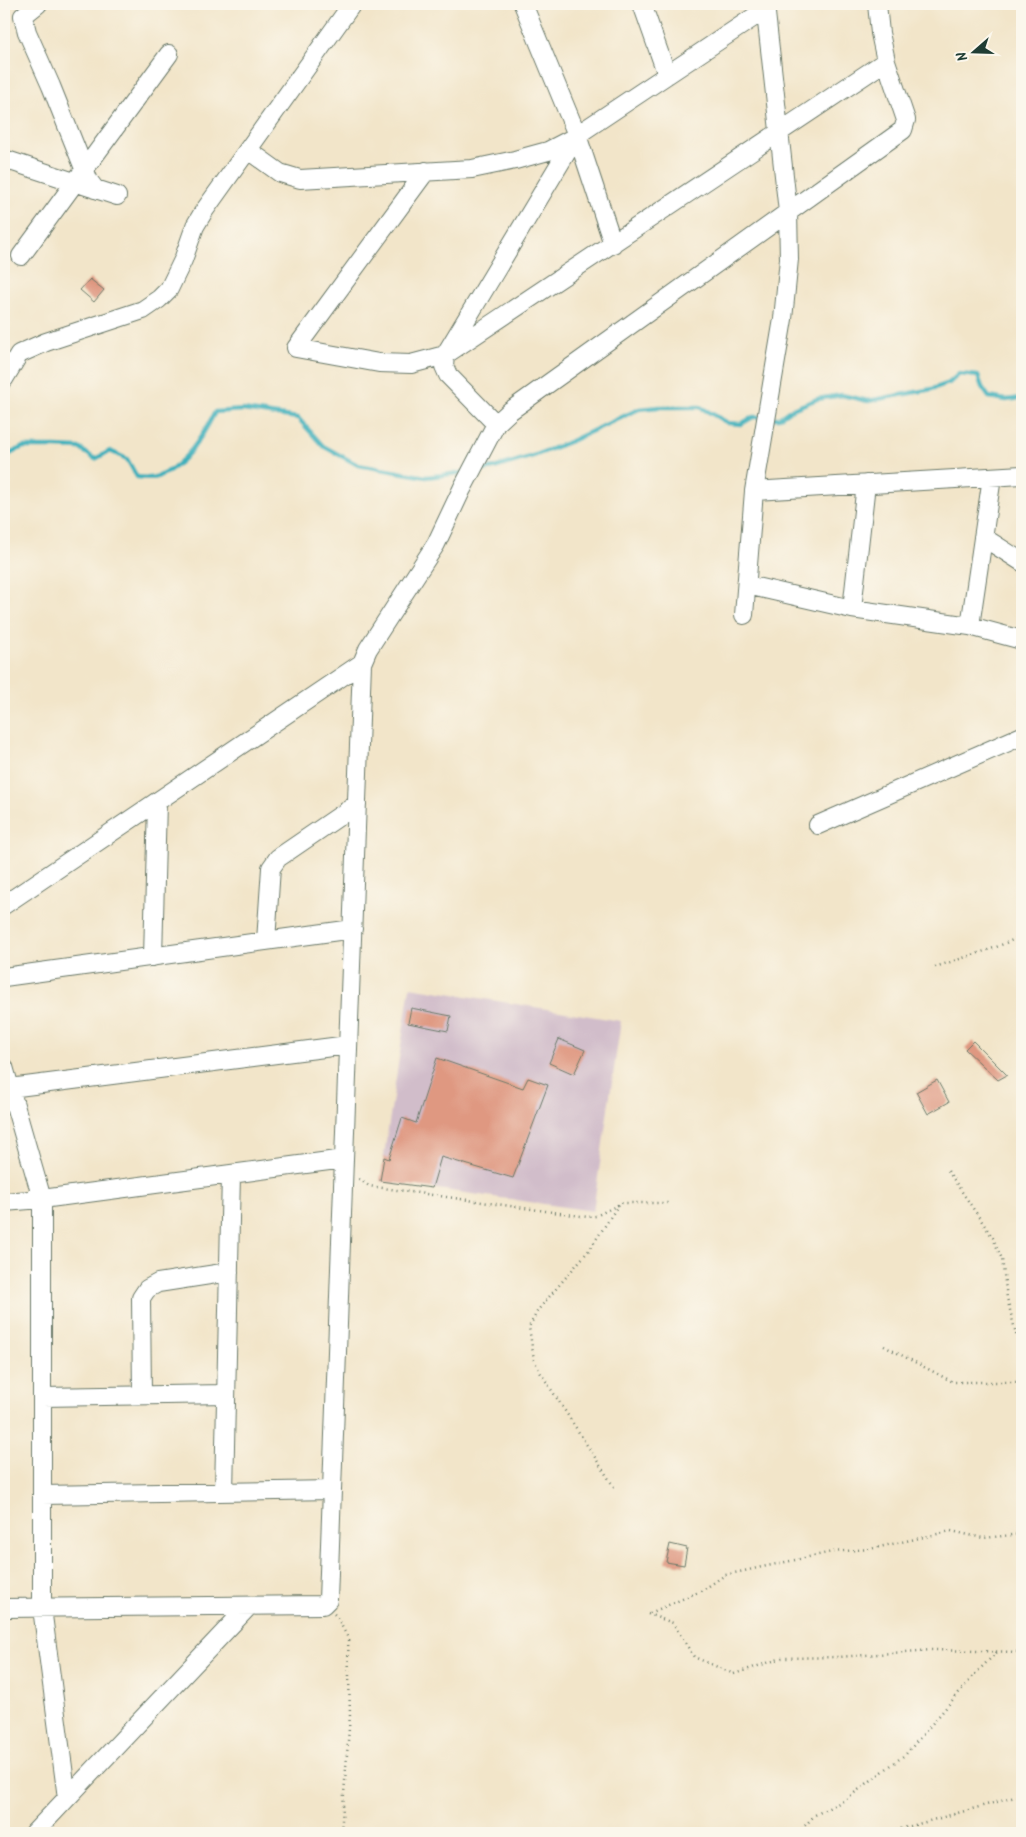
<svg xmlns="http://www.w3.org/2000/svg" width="1026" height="1837" font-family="Kalam,sans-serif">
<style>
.industrial{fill:#d1bdca}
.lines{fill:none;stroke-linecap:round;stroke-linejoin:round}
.stream{stroke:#41b1bc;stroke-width:4.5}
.building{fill:#df9881}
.minor-casing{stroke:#697868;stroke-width:20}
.path{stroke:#697868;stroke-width:2.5;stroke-dasharray:1 4;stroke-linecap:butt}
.minor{stroke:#fff;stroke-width:18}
</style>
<rect width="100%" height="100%" fill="#fbf7ec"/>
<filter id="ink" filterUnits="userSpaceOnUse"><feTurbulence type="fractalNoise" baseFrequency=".02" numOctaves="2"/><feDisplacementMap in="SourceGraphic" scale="10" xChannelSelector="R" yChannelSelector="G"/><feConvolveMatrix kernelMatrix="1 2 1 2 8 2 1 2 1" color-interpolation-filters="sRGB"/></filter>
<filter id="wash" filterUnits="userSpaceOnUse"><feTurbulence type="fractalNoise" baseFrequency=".0096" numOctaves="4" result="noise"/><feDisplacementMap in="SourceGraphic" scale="20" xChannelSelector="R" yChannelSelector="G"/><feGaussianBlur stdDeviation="1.12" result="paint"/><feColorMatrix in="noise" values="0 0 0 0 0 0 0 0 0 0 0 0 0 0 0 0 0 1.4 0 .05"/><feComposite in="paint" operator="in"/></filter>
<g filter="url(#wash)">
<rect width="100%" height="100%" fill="#f2e5c9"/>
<path class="industrial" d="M410,987L621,1021L593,1211L380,1181Z"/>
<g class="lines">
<path class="stream" d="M771,418H779L790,410L817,399L842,395L868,401L932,389L949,383L959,374L978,376L982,387L989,397L1006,400L1022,398
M4,457L23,447H55L79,448L95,459L110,451L127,459L137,477C143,477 151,479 157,477C185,466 202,437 215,412L243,410L298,418L323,446L358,465L426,477L467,472
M477,471L494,468L536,455L569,442L639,409L659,407H700L728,423L741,424L753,417H763"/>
</g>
<g id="blocks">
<path class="building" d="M90,279L104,290L94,302L80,290Z
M411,1008L451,1016L448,1031L408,1023Z
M559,1039L585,1050L574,1074L549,1063Z
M973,1041L1007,1075L998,1080L965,1049Z
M437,1058L523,1088L528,1078L548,1085L513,1178L441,1157L432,1188L380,1181L384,1157L389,1159L402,1118L416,1123Z
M937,1080L949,1102L928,1114L916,1092Z
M670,1544L687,1548L684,1565L666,1562Z"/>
</g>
</g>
<g filter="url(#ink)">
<use href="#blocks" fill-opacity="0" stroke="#697868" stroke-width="1"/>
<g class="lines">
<g class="minor-casing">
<path id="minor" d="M38,4L23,16L27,32L51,86L89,181L95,189
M523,4L577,135L613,244
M642,4L667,75
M248,150L280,173L300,179L472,169L515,160L548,151L577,136
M4,159L117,196
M426,171L296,348L379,363L411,364L445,355L886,61
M21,256L169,54
M4,379L19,354L46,342L143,310L159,299L169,289L183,260L195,226L204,211L352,4
M496,424L448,375L444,366L445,355L577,135L766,9
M754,491L1022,475
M983,537L1022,562
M747,585L852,609L970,626L1022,640
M852,609L866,484
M744,615L754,491L783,319L789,259L788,212L765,4
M970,626L992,477
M818,825L1022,736
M4,905L362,663
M266,941L271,868L278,858L357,804
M153,957L157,802
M4,977L353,929
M4,1067L42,1199V1608L67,1798
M10,1088L348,1045
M4,1202L42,1199L344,1159
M142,1395L141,1298L147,1289L158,1283L229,1272
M42,1397L226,1394
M224,1492L231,1174
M42,1495L332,1490
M4,1608L323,1605L328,1600L362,663L368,649L436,544L462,489L496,424L510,411L903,130L906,120L886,61L880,33L877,4
M34,1833L249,1606"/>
</g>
<path class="path" d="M935,967L994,948L1022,936
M948,1171L993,1238L1002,1259L1007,1298L1017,1338L1022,1347
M359,1179L369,1186L588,1217L596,1216L622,1203H668
M884,1346L953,1382H1022
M614,1487L540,1372L534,1360L529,1327L538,1310L590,1249L619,1204
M650,1613L703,1590L725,1575L832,1552L870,1549L951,1531L983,1538L1022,1534
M334,1614L337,1617L348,1638L350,1715L341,1833
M648,1614L673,1623L694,1657L734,1674L782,1658L839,1657L932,1650L1022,1652
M798,1833L815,1815L845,1800L906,1754L975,1674L997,1652
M886,1833L1022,1795"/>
<use href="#minor" class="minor"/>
</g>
</g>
<rect width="1026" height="1837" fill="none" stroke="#fbf7ec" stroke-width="20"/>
<g transform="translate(974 52) rotate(250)" stroke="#fbf7ec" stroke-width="4" paint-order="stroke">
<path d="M0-4L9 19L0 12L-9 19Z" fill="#1f3d34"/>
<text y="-8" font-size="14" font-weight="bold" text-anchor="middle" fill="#1f3d34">N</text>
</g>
</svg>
